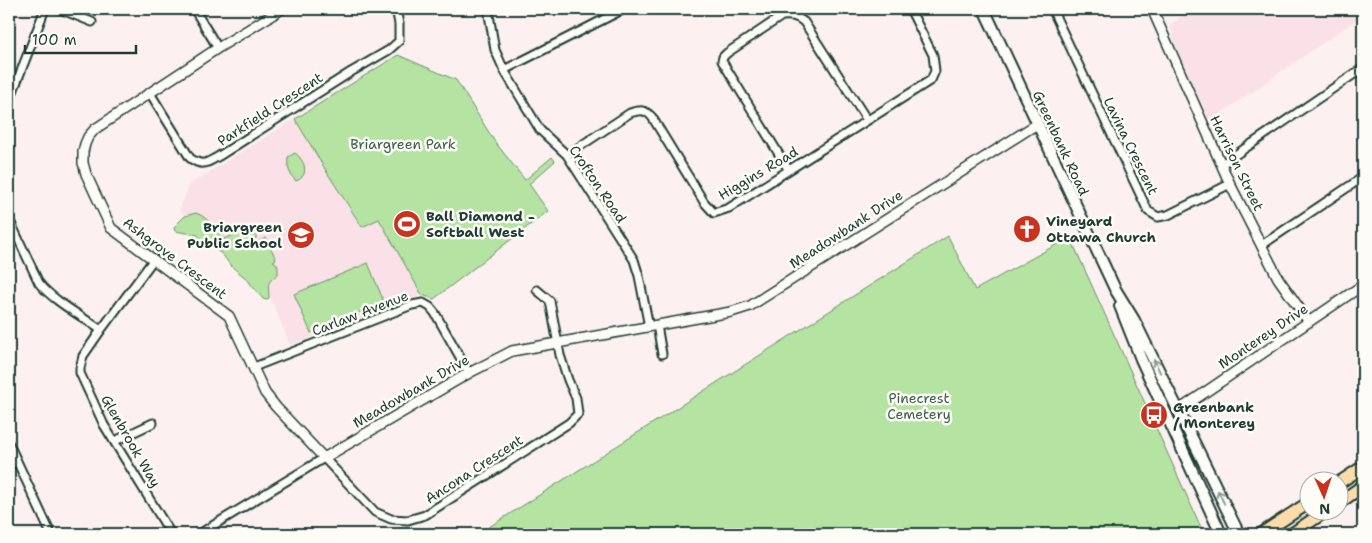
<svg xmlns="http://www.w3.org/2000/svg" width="1372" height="543" font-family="'Shantell Sans',sans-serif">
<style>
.built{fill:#fae1e7}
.green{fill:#b4e3a2;stroke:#6a906b}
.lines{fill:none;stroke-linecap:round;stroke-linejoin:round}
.minor-casing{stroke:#1f3d34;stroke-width:11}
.tertiary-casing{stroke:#1f3d34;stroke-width:12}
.secondary-casing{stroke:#1f3d34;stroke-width:14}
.primary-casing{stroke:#1f3d34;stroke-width:15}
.minor{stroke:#fdfcf7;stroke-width:7}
.tertiary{stroke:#fdfcf7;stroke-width:9}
.secondary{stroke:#fdfcf7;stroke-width:10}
.primary{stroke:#fddcac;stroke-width:11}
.oneway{stroke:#8e9c96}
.labels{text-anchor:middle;stroke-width:5;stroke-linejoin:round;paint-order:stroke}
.street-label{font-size:14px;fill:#1f3d34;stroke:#fdfcf7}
.park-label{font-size:14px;fill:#3d5e4a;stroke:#fdfcf7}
.poi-label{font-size:14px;font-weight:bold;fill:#1f3d34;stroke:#fdfcf7;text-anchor:start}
</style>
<rect width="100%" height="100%" fill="#fcf0f0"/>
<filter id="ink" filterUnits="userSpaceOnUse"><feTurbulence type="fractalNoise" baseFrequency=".02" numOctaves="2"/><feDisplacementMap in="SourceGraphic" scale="10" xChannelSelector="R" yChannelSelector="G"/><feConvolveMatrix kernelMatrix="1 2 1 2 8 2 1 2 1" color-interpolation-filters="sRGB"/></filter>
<g filter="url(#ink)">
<path class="built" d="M1193,9H1363V15L1210,121L1175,45L1170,25Z
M295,119L328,174L362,227L379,219L422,295L290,345L260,272L224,242L179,211L190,184Z"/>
<path class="green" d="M398,55L456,80L495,142L525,180L552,157L555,161L529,184L548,211L434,299L422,295L379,219L362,227L328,174L295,119Z
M295,153C305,160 310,176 296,181C289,174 287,167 288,157Z
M196,213C208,217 215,229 223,239C236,236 241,227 254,227C258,234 257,238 252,245L266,238L276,259L273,261C279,264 278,269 278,274C265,284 269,284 269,298L266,300L263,299L253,287L247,279L231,266L222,254L202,241L198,235L175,231L174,227L185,216Z
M948,236L975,290L1070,237L1204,534H478Z
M368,263L384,302L311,333L294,294Z"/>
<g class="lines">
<g class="minor-casing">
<path id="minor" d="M60,9L92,22
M194,9L218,48
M488,9L495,50L504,70L540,130L567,155L634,260L639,276L649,327
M1052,9L1148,211L1158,217L1168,215L1230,184
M504,70L624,9
M150,93L190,158C202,167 207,163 219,156L351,72L389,50L399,41V24L396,9
M9,102L45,9
M567,155L630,113C640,110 645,109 652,117L704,202L714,213L729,208L931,80L935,71L933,55L910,9
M1222,164L1363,68
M788,169L722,61L723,57L727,53L782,16C791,15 797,16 804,22L867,120
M9,219L39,283C52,300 83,317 101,330
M1262,245L1363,177
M154,259L101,330L83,356L80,368V373L104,425L171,534
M657,325L662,354
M254,367L412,305L423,303L430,307L435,313L469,373
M115,441L153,423
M9,444L51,534
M9,465L17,461
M199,534L324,458L375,512L391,519L408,520L425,515L569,423L578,414L576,398L568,380L560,355L550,301L537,290"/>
</g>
<g class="tertiary-casing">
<path id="tertiary" d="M282,9L218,48L95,129L88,137L85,144L83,152V163L86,174L111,228L229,316L265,393L276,407L324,458L469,373L512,351L731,312L750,306L1037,124
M1152,9L1230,184L1278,278L1309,322
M1179,410L1363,285"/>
</g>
<g class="secondary-casing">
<path id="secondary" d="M984,9L1115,289L1134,320L1239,534
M1120,306L1141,359L1221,534"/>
</g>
<g class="primary-casing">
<path id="primary" d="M1340,482L1363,467
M1340,502L1363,486
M1261,534L1310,502
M1292,534L1327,510"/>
</g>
<use href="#minor" class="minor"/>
<use href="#tertiary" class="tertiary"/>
<use href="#secondary" class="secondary"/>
<use href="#primary" class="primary"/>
</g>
<defs><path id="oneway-shaft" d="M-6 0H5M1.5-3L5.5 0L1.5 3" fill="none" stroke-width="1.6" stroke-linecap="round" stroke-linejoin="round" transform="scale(1.25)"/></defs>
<g class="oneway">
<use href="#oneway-shaft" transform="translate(1157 366) rotate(-116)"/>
<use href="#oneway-shaft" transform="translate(1221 497) rotate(-116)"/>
</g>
</g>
<defs>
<g id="stadium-disc" transform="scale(1.4375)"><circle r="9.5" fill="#c8321e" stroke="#fdfcf7"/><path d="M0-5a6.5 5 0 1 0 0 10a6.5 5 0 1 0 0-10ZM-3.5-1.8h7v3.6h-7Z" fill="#fff"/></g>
<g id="church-disc" transform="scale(1.4375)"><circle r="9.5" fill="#c8321e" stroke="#fdfcf7"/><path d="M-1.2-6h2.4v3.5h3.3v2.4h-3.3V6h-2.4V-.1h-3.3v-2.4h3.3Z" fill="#fff"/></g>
<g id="school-disc" transform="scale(1.4375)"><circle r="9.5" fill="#c8321e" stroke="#fdfcf7"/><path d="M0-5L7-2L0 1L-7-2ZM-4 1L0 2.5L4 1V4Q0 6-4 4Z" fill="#fff"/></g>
<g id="bus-disc" transform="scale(1.4375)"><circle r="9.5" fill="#c8321e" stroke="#fdfcf7"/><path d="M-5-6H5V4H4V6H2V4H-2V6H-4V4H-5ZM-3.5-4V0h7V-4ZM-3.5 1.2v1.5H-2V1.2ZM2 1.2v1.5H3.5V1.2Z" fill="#fff"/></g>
</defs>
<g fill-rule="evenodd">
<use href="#stadium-disc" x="407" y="224"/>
<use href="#church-disc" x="1027" y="229"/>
<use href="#school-disc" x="301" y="235"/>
<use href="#bus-disc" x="1154" y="415"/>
</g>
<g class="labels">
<g class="street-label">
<text transform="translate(270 109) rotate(-33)" y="5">Parkfield Crescent</text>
<text transform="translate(1061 143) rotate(65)" y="5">Greenbank Road</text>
<text transform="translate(1131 146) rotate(64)" y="5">Lavina Crescent</text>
<text transform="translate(1237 163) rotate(64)" y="5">Harrison Street</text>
<text transform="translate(758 173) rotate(-31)" y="5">Higgins Road</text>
<text transform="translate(598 184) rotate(56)" y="5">Crofton Road</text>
<text transform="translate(846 229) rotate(-33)" y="5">Meadowbank Drive</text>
<text transform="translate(175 258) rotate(37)" y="5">Ashgrove Crescent</text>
<text transform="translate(360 313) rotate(-21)" y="5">Carlaw Avenue</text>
<text transform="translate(1263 336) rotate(-34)" y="5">Monterey Drive</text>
<text transform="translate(411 391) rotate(-30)" y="5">Meadowbank Drive</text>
<text transform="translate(131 441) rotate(60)" y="5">Glenbrook Way</text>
<text transform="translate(474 469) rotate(-33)" y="5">Ancona Crescent</text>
</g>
<g class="park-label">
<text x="403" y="149">Briargreen Park</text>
<text x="919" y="403">Pinecrest<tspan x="919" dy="16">Cemetery</tspan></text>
</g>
<g class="poi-label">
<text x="426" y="221">Ball Diamond -<tspan x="426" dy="16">Softball West</tspan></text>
<text x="1046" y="226">Vineyard<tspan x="1046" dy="16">Ottawa Church</tspan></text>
<text x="282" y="232" text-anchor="end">Briargreen<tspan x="282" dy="16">Public School</tspan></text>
<text x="1173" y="412">Greenbank<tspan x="1173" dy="16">/ Monterey</tspan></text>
</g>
</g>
<rect width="1372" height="543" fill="none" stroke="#fdfcf7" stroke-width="30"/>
<rect x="15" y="15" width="1342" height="513" fill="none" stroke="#1f3d34" stroke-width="2" filter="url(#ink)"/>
<g transform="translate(1324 496) rotate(177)"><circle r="24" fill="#fdfcf7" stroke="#a4b0a9"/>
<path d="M0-4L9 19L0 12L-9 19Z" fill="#c8321e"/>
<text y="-8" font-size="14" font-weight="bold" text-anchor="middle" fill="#1f3d34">N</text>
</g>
<path d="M25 45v8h111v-8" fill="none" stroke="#1f3d34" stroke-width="2.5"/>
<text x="32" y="45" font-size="15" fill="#1f3d34" stroke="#fdfcf7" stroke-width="4" paint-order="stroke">100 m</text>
</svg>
